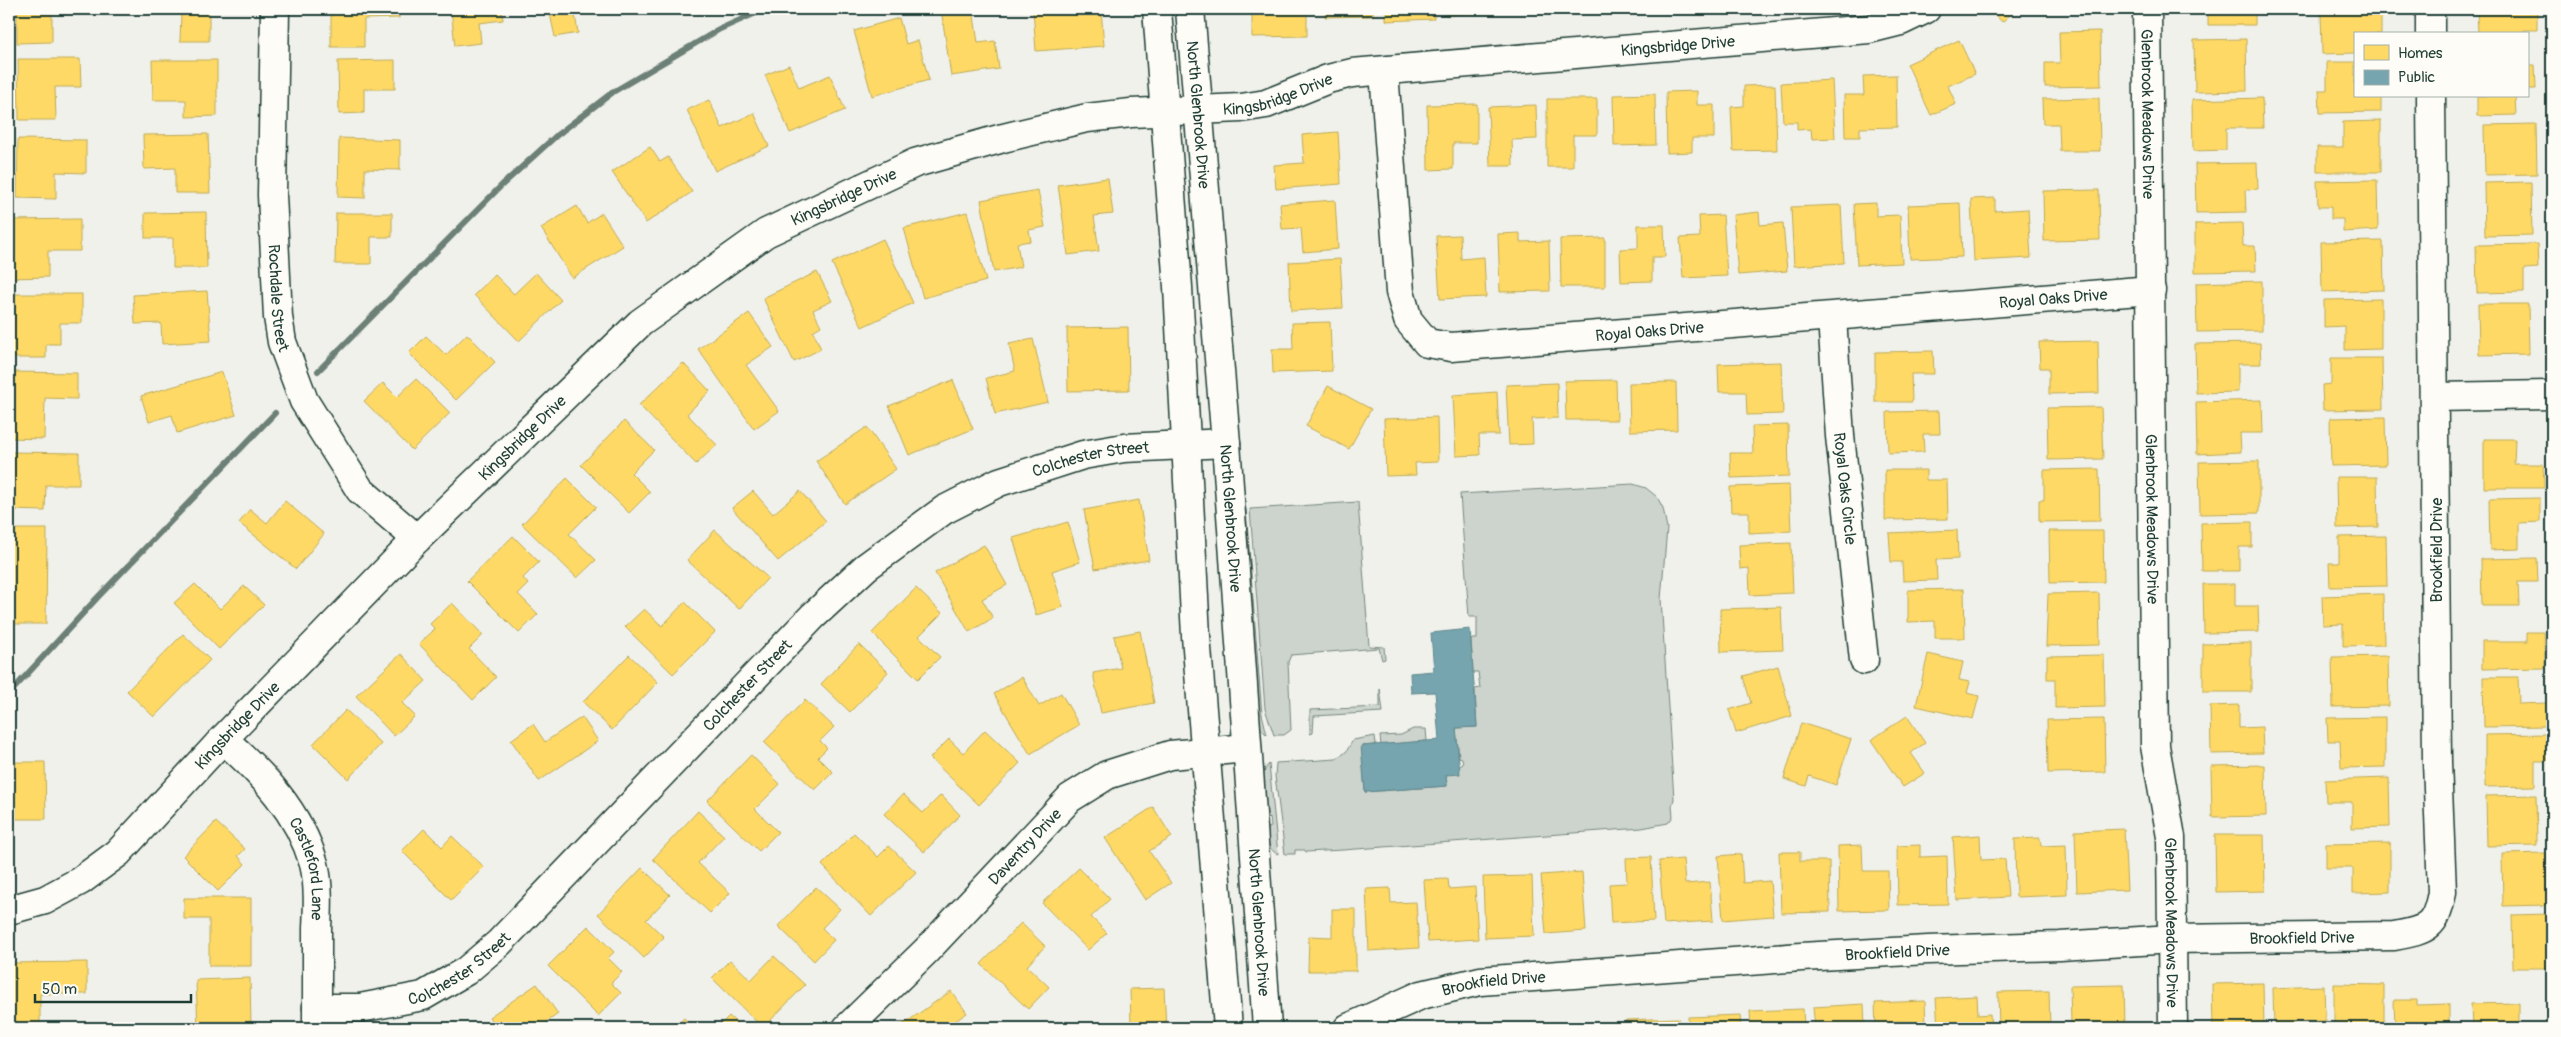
<svg xmlns="http://www.w3.org/2000/svg" width="2561" height="1037" font-family="Pangolin,sans-serif">
<style>
.green{fill:#cdd3cd;stroke:#768880}
.homes{fill:#ffd966;stroke:#bcaa57}
.public{fill:#76a5af;stroke:#5c868a}
.lines{fill:none;stroke-linecap:round;stroke-linejoin:round}
.stream{stroke:#6c8077;stroke-width:6}
.minor-casing{stroke:#1f3d34;stroke-width:31}
.major-casing{stroke:#1f3d34;stroke-width:31}
.minor{stroke:#fdfcf7;stroke-width:28}
.major{stroke:#fdfcf7;stroke-width:28}
.labels{text-anchor:middle;stroke-width:5;stroke-linejoin:round;paint-order:stroke}
.street-label{font-size:16px;fill:#1f3d34;stroke:#fdfcf7}
</style>
<rect width="100%" height="100%" fill="#f0f1eb"/>
<filter id="ink" filterUnits="userSpaceOnUse"><feTurbulence type="fractalNoise" baseFrequency=".02" numOctaves="2"/><feDisplacementMap in="SourceGraphic" scale="10" xChannelSelector="R" yChannelSelector="G"/><feConvolveMatrix kernelMatrix="1 2 1 2 8 2 1 2 1" color-interpolation-filters="sRGB"/></filter>
<g filter="url(#ink)">
<path class="green" d="M1633,484L1646,488L1657,497L1663,508L1667,528L1661,599L1674,799L1672,806L1673,817L1668,823L1642,828L1343,850L1306,852L1305,850H1295V854H1285L1275,776L1276,763L1336,759L1346,752L1353,740L1375,736L1376,745L1362,746L1365,792L1447,786L1446,775L1463,764L1462,758L1459,757L1456,728L1477,727L1475,689L1480,688L1478,672H1473L1471,639H1477V617H1469L1460,494Z
M1358,502L1369,646L1384,647L1385,659L1382,660L1379,648L1291,655L1288,662L1291,730L1284,735H1274L1265,709L1250,509Z
M1242,509H1246L1262,714L1267,735L1260,728Z
M1380,689L1383,712L1314,716L1313,733L1310,734V710L1380,707Z
M1413,729H1426L1427,741L1381,745L1380,736L1401,735Z
M1269,764L1278,854C1266,849 1268,839 1268,828L1271,827L1270,817H1267C1266,801 1256,778 1269,764Z"/>
<path class="homes" d="M17,9H52V42L17,43Z
M145,9H209V41H180L181,13H145Z
M331,9H399V18L364,19V47H331Z
M451,9H502L503,20L479,23L481,43L455,46Z
M549,9H574L578,33L555,37Z
M941,9H973L978,43L995,41L999,69L951,76Z
M1033,9H1101L1104,46L1036,51Z
M1252,9H1307V36L1252,37Z
M1325,9H1373V16L1325,17Z
M1386,9H1434V19L1386,21Z
M1445,9H1494V13L1446,15Z
M1990,9H2017L2002,22Z
M2208,9H2255V25H2208Z
M2321,9H2381V34H2355V53L2322,54Z
M2477,9H2537V30H2524V34H2478Z
M899,18L906,44L918,40L929,80L872,96L854,31Z
M2100,31L2101,86L2045,87V63H2060L2059,32Z
M2246,39L2247,91L2195,92L2194,40Z
M1959,40L1975,74L1948,86L1956,104L1931,115L1907,64Z
M18,59H80L81,87H55L56,120H19Z
M152,60H217V116L186,117V100H153Z
M395,60V89H364V113L339,114L338,61Z
M2327,62H2355V96H2381V112L2320,113L2319,90H2327Z
M789,65L799,88L830,75L845,110L790,133L765,75Z
M2527,65H2535L2536,89H2527Z
M1896,75L1897,127L1860,128V137H1845L1844,95H1864L1863,76Z
M1832,80L1835,138L1812,139L1811,129L1797,130V122H1783L1781,83Z
M1775,85L1777,150L1733,151L1731,107L1744,106V86Z
M1697,91V105H1714V138H1692V152L1667,153L1666,92Z
M1655,94L1656,145L1614,146L1613,95Z
M2477,96H2515L2516,115L2477,116Z
M2099,98L2100,151H2060L2059,124H2043L2042,99Z
M2262,98L2263,128H2226V150L2193,151L2192,100Z
M1547,99H1597V135H1573V167H1547Z
M709,100L722,128L754,113L769,146L715,171L687,110Z
M1477,104V143H1453V169L1428,170L1427,105Z
M1536,105L1537,139L1512,140L1513,166H1490L1488,107Z
M2381,121V172H2317V147H2343V122Z
M2536,124L2537,174L2485,175L2484,125Z
M1338,132L1341,184L1276,189L1274,165L1304,163L1302,135Z
M208,134L210,193H175V168L144,169L143,135Z
M339,138L400,140V170L365,169V198L338,197Z
M18,139L86,140V173L56,172V199L17,198Z
M650,147L660,162L668,157L692,192L646,223L612,172Z
M2257,163L2258,189L2245,190L2246,212L2196,213L2195,164Z
M1108,178L1113,214L1094,216L1099,251L1068,255L1058,185Z
M2377,180L2378,230L2343,232V219H2331V207H2318L2317,181Z
M2531,182L2532,235L2485,236L2484,183Z
M1038,190L1045,227L1029,230L1031,241L1017,243L1021,267L994,272L981,200Z
M2099,190L2100,240L2044,241L2043,191Z
M1995,198V211L2028,209L2031,258L1974,261L1971,199Z
M1335,200L1338,249L1303,252L1301,228L1282,229L1280,204Z
M1876,203V216L1900,215L1902,263L1857,265L1854,204Z
M1960,203L1962,257L1910,259L1908,205Z
M1841,205L1844,263L1794,266L1791,207Z
M577,206L587,223L602,213L623,246L572,278L541,228Z
M206,212L207,268H173V238H145V213Z
M967,212L986,281L923,298L904,228Z
M1759,212L1760,225L1783,223L1787,271L1738,275L1733,215Z
M336,213H392V237H371V264H335Z
M1723,215L1727,276L1683,278L1680,238L1700,237L1699,216Z
M80,219V251H48V277L11,278L10,220Z
M2242,223L2243,246H2255L2256,271L2195,272V224Z
M1638,225H1664L1665,257H1652V281L1621,282L1620,249L1638,248Z
M1520,233V242L1549,241L1550,291L1500,292L1498,234Z
M1460,235L1461,259L1484,257L1486,297L1440,299L1436,236Z
M1605,238V287H1561L1560,239Z
M883,239L913,303L862,327L832,263Z
M2383,241L2384,290L2322,292L2321,242Z
M2537,244L2538,268L2524,269V292L2477,293L2476,245Z
M1340,259L1343,308L1291,311L1289,262Z
M817,272L832,301L813,310L821,326L813,331L821,349L794,362L763,298Z
M536,273L561,300L519,341L474,295L495,275L514,294Z
M2262,281V331L2197,332L2196,283Z
M207,291L211,341L162,344L161,323L135,324L133,295Z
M10,294H82V323H60V344H46V358H10Z
M2381,299V349L2345,350V326L2324,327V300Z
M2478,304H2528L2529,354L2479,355Z
M749,313L773,347L746,365L779,411L754,429L698,349Z
M1330,322L1332,371L1273,373L1272,349H1293L1292,323Z
M1128,327L1129,390L1068,391L1067,328Z
M467,334L495,362L456,400L409,353L426,336L446,355Z
M1033,339L1048,402L995,414L986,378L1015,371L1009,344Z
M2098,341L2099,393L2049,394V368H2040L2039,342Z
M2260,343L2261,364H2238V392L2196,393L2195,344Z
M1933,351L1934,374H1911L1912,402H1875V352Z
M2331,358H2382L2383,409L2323,410L2322,385L2331,384Z
M1781,362L1783,414L1747,415L1746,392H1719L1718,364Z
M683,363L710,391L687,414L717,445L696,464L639,405Z
M11,372L77,373V399L45,398L44,439L10,438Z
M222,372L236,415L177,433L172,415L149,422L141,396Z
M416,379L450,413L412,450L364,401L383,383L397,397Z
M953,380L973,429L909,455L889,406Z
M1616,380L1617,420H1566L1565,381Z
M1676,382L1677,430L1630,431L1629,383Z
M1557,383L1558,418L1532,419L1533,444L1509,445L1506,385Z
M1328,386L1371,409L1349,449L1306,426Z
M1497,392L1499,435H1479L1480,455L1456,456L1453,395Z
M2262,400L2263,433H2240L2241,452L2197,454L2196,402Z
M2101,407L2103,459L2048,460L2047,408Z
M1939,411L1940,434H1923L1924,452L1888,453L1887,412Z
M1437,417L1438,462L1415,463L1416,475L1386,476L1384,419Z
M2385,417L2386,465L2331,466L2330,418Z
M624,421L654,450L631,473L650,492L629,513L581,465Z
M1788,425L1789,476L1731,478L1730,453H1753L1752,426Z
M867,427L896,469L845,504L816,461Z
M2484,439H2515L2514,464H2543L2544,488H2484Z
M9,452L79,453V485H46L45,511L9,510Z
M2259,461V513L2200,514L2199,462Z
M2099,469L2100,521L2039,522V500H2044V470Z
M1885,470H1926V480H1947L1948,519L1885,520Z
M2336,477H2377L2378,527L2337,528Z
M567,478L596,507L569,534L596,560L577,578L522,524Z
M1789,485L1791,531L1749,533V512H1731L1730,487Z
M753,491L773,514L800,491L826,521L778,561L732,508Z
M2540,498V522L2519,523V549L2490,550L2489,499Z
M1139,500L1149,560L1095,569L1084,510Z
M285,501L324,534L296,569L239,523L250,509L267,523Z
M1068,522L1080,562L1052,571L1063,607L1036,615L1013,538Z
M2252,522V547H2239V571H2202L2201,523Z
M9,529H47L46,624H9Z
M715,530L768,578L739,609L687,560Z
M1957,530L1958,559L1936,560L1937,580L1903,581L1902,562H1891L1889,533Z
M2049,531H2103L2104,582L2050,583Z
M513,536L539,562L523,578L528,584L518,594L538,614L519,633L467,581Z
M2386,536L2387,586L2330,587L2329,563H2339V537Z
M1791,543L1793,593L1750,595L1749,568L1740,569L1739,545Z
M984,545L1007,585L982,599L993,618L969,632L935,573Z
M2537,558L2538,582H2518L2519,606H2482L2481,559Z
M195,584L220,609L244,586L264,605L219,649L174,603Z
M2203,584H2235V606H2258L2259,632L2204,633Z
M916,588L942,613L919,636L940,657L918,679L872,633Z
M1964,589L1965,638H1935V621L1908,622V590Z
M2099,593L2100,645L2046,646L2048,594Z
M2383,594L2384,645L2343,646V624L2323,625L2322,596Z
M685,602L715,632L673,674L625,627L644,609L662,626Z
M452,603L483,635L469,649L496,677L473,700L419,644L435,629L430,624Z
M1781,607L1783,650L1721,652L1720,609Z
M1140,631L1154,703L1101,713L1093,673L1121,668L1114,636Z
M2527,632H2544L2545,668L2482,669V641H2527Z
M183,634L210,660L154,717L127,691Z
M2251,643V692H2203V644Z
M859,644L888,672L850,712L821,684Z
M401,654L426,681L402,703L415,716L394,736L356,696Z
M1928,654L1963,662L1959,680L1970,682L1967,693L1979,696L1973,719L1916,706Z
M629,655L658,682L612,730L583,702Z
M2104,655L2105,707L2055,708V679H2047V656Z
M2388,656L2389,706L2333,707L2332,657Z
M1778,666L1792,716L1736,733L1729,710L1751,703L1743,676Z
M1022,677L1039,706L1061,693L1079,725L1030,754L994,694Z
M2483,677H2518L2519,704L2547,703V726L2484,727Z
M805,700L834,727L820,741L827,748L818,757L833,772L815,790L764,742Z
M2239,705V728L2262,727L2263,753L2211,754L2210,706Z
M346,710L381,744L348,779L313,744Z
M1907,716L1925,743L1911,753L1925,773L1903,787L1871,740Z
M582,717L598,741L539,781L511,740L533,724L545,742Z
M2385,717V767L2341,768L2340,741H2328L2327,718Z
M2104,719L2105,772L2048,773L2047,720Z
M1801,723L1851,739L1836,785L1809,776L1806,786L1784,779Z
M985,730L1020,763L979,805L930,758L949,739L963,753Z
M2548,734V761H2535V786L2485,787V735Z
M751,755L780,784L755,809L778,832L759,851L707,801Z
M9,762H45L46,819H9Z
M2265,765L2266,816L2212,817L2211,766Z
M2389,778L2390,827L2352,828V802H2326L2325,780Z
M903,794L923,813L941,795L960,815L924,852L884,814Z
M2536,795L2537,845L2487,846L2486,796Z
M1153,807L1172,837L1149,851L1171,883L1145,900L1105,838Z
M698,811L724,836L698,863L730,893L710,913L653,859Z
M216,822L245,849L238,856L245,864L218,891L183,856Z
M424,829L442,847L452,836L484,867L451,900L402,851Z
M2124,829L2127,890L2077,892L2075,831Z
M854,833L878,857L889,846L916,872L871,916L822,865Z
M1980,835L1981,860L2005,859L2008,897L1957,900L1953,837Z
M2215,835H2264L2265,891L2216,892Z
M2040,838L2041,846L2066,845L2067,895L2016,897L2015,839Z
M2390,843V892L2353,893V868H2326V844Z
M1862,845L1863,871H1888L1889,910L1839,911L1838,846Z
M1920,845V857L1947,856L1948,904L1898,905L1897,846Z
M1779,852H1800V861H1829L1830,912L1781,913Z
M2546,853L2547,905L2503,906L2502,854Z
M1741,854L1743,883L1770,881L1773,916L1723,920L1718,856Z
M1651,857L1654,921L1611,923L1609,884L1627,883L1626,858Z
M1683,859L1685,884L1710,882L1713,921L1664,924L1659,861Z
M642,868L670,895L646,920L664,937L644,958L598,914Z
M1079,868L1110,899L1091,917L1107,933L1088,950L1042,903Z
M1582,872L1586,931L1546,934L1541,875Z
M1532,876L1534,936L1485,938L1483,877Z
M1448,879L1449,889L1475,887L1478,939L1428,942L1424,880Z
M816,887L840,909L822,928L834,940L814,961L778,926Z
M1390,888L1391,903L1416,902L1419,948L1369,951L1366,889Z
M184,898H251V966H209V919H184Z
M1332,909H1356V971H1308L1309,936L1332,937Z
M2548,914L2549,968H2513L2512,915Z
M1021,923L1045,946L1027,966L1049,987L1028,1009L981,964Z
M588,926L614,952L608,958L622,972L611,983L621,993L598,1016L548,966Z
M774,956L805,985L763,1028L712,978L730,960L751,980Z
M87,962V994H40V1028H9V963Z
M250,978L251,1028H198L196,980Z
M2263,983L2264,1028H2213L2212,984Z
M537,984L558,1014L538,1028H497L489,1017Z
M2334,984L2384,985V1028H2334Z
M2124,985L2125,1028H2100V1022L2071,1023L2070,986Z
M2324,986L2325,1021L2294,1022V1028H2274L2273,988Z
M1164,988L1166,1028H1118V1025H1131L1130,989Z
M951,991L967,1013L945,1028H898Z
M2049,991L2050,1028H1999L1998,992Z
M1977,996L1978,1015L1990,1014L1991,1028H1938L1936,998Z
M2394,1000H2417V1005L2449,1004V1028H2395Z
M1925,1001L1926,1028H1876L1875,1003Z
M2519,1003V1028H2472L2471,1004Z
M1864,1004L1865,1028H1815L1813,1007Z
M1803,1009L1804,1028H1751L1750,1011Z
M1740,1015L1741,1028H1689L1688,1017Z
M729,1016L742,1028H717Z
M684,1018L694,1028H674Z
M1678,1018L1679,1028H1627L1626,1020Z
M1617,1023V1028H1566V1024Z"/>
<path class="public" d="M1470,629L1477,727L1456,728L1460,774L1446,775L1447,786L1365,792L1361,746L1439,740L1435,692L1411,693L1410,673L1434,671L1431,633Z"/>
<g class="lines">
<path class="stream" d="M318,371L502,185L557,135L613,92L720,29L765,9
M9,694L97,598L275,413"/>
<g class="minor-casing">
<g id="minor">
<path id="s1" d="M275,9L272,195L278,317L282,342L304,401L360,490L417,539"/>
<path id="s2" d="M2147,9L2155,746L2171,837L2173,1028"/>
<path d="M2430,9V34"/>
<path id="s3" d="M1384,71L1400,292L1408,320L1427,343L1451,347L2151,290"/>
<path id="s4" d="M1832,318L1840,436L1864,660"/>
<path d="M2435,397L2552,395"/>
<path id="s5" d="M223,739C263,774 299,812 314,864C319,884 318,908 317,929C317,962 317,995 317,1028"/>
<path id="s6" d="M9,910L45,900L80,881L118,853L223,739L417,539L640,323L766,233L915,163L1003,138L1087,118L1131,113L1241,108L1266,104L1328,79L1352,73L1869,29L1901,21L1926,9"/>
<path id="s7" d="M317,1008H360L423,996L466,971L499,943L813,616L866,567L944,510L999,482L1083,455L1124,448L1226,443"/>
<path id="s8" d="M847,1028L926,951L1070,798L1107,775L1170,755L1247,748"/>
<path id="s9" d="M1348,1028L1421,995L1480,981L1801,957L1928,950L2060,946L2172,939L2394,936C2428,930 2436,927 2442,892L2437,762L2431,96"/>
</g>
</g>
<g class="major-casing">
<g id="major">
<path d="M1157,9L1178,287L1196,636L1228,1028"/>
<path id="s10" d="M1190,9L1226,443L1267,1028"/>
</g>
</g>
<use href="#minor" class="minor"/>
<use href="#major" class="major"/>
</g>
</g>
<g class="labels">
<g class="street-label">
<text dy="6" stroke="none"><textPath href="#s6" startOffset="1964">Kingsbridge Drive</textPath></text>
<text dy="6" stroke="none"><textPath href="#s6" startOffset="1559">Kingsbridge Drive</textPath></text>
<text dy="6" stroke="none"><textPath href="#s2" startOffset="105">Glenbrook Meadows Drive</textPath></text>
<text dy="6" stroke="none"><textPath href="#s10" startOffset="106">North Glenbrook Drive</textPath></text>
<text dy="6" stroke="none"><textPath href="#s6" startOffset="1109">Kingsbridge Drive</textPath></text>
<text dy="6" stroke="none"><textPath href="#s1" startOffset="289">Rochdale Street</textPath></text>
<text dy="6" stroke="none"><textPath href="#s3" startOffset="909">Royal Oaks Drive</textPath></text>
<text dy="6" stroke="none"><textPath href="#s3" startOffset="504">Royal Oaks Drive</textPath></text>
<text dy="6" stroke="none"><textPath href="#s6" startOffset="704">Kingsbridge Drive</textPath></text>
<text dy="6" stroke="none"><textPath href="#s7" startOffset="979">Colchester Street</textPath></text>
<text dy="6" stroke="none"><textPath href="#s4" startOffset="171">Royal Oaks Circle</textPath></text>
<text dy="6" stroke="none"><textPath href="#s10" startOffset="511">North Glenbrook Drive</textPath></text>
<text dy="6" stroke="none"><textPath href="#s2" startOffset="510">Glenbrook Meadows Drive</textPath></text>
<text transform="translate(2436 550) rotate(-90)" y="6">Brookfield Drive</text>
<text dy="6" stroke="none"><textPath href="#s7" startOffset="558">Colchester Street</textPath></text>
<text dy="6" stroke="none"><textPath href="#s6" startOffset="299">Kingsbridge Drive</textPath></text>
<text dy="6" stroke="none"><textPath href="#s8" startOffset="254">Daventry Drive</textPath></text>
<text dy="6" stroke="none"><textPath href="#s5" startOffset="160">Castleford Lane</textPath></text>
<text dy="6" stroke="none"><textPath href="#s10" startOffset="916">North Glenbrook Drive</textPath></text>
<text dy="6" stroke="none"><textPath href="#s2" startOffset="915">Glenbrook Meadows Drive</textPath></text>
<text dy="6" stroke="none"><textPath href="#s9" startOffset="964">Brookfield Drive</textPath></text>
<text dy="6" stroke="none"><textPath href="#s9" startOffset="559">Brookfield Drive</textPath></text>
<text dy="6" stroke="none"><textPath href="#s7" startOffset="152">Colchester Street</textPath></text>
<text dy="6" stroke="none"><textPath href="#s9" startOffset="154">Brookfield Drive</textPath></text>
</g>
</g>
<rect width="2561" height="1037" fill="none" stroke="#fdfcf7" stroke-width="30"/>
<rect x="15" y="15" width="2531" height="1007" fill="none" stroke="#1f3d34" stroke-width="2" filter="url(#ink)"/>
<rect x="2354" y="32" width="175" height="65" fill="#fdfcf7" stroke="#a4b0a9"/>
<rect x="2364" y="45" width="25" height="15" fill="#ffd966" stroke="#a4b0a9"/>
<text x="2398" y="58" font-size="15" fill="#1f3d34">Homes</text>
<rect x="2364" y="70" width="25" height="15" fill="#76a5af" stroke="#a4b0a9"/>
<text x="2398" y="82" font-size="15" fill="#1f3d34">Public</text>
<path d="M35 994v8h156v-8" fill="none" stroke="#1f3d34" stroke-width="2.5"/>
<text x="42" y="994" font-size="15" fill="#1f3d34" stroke="#fdfcf7" stroke-width="4" paint-order="stroke">50 m</text>
</svg>
